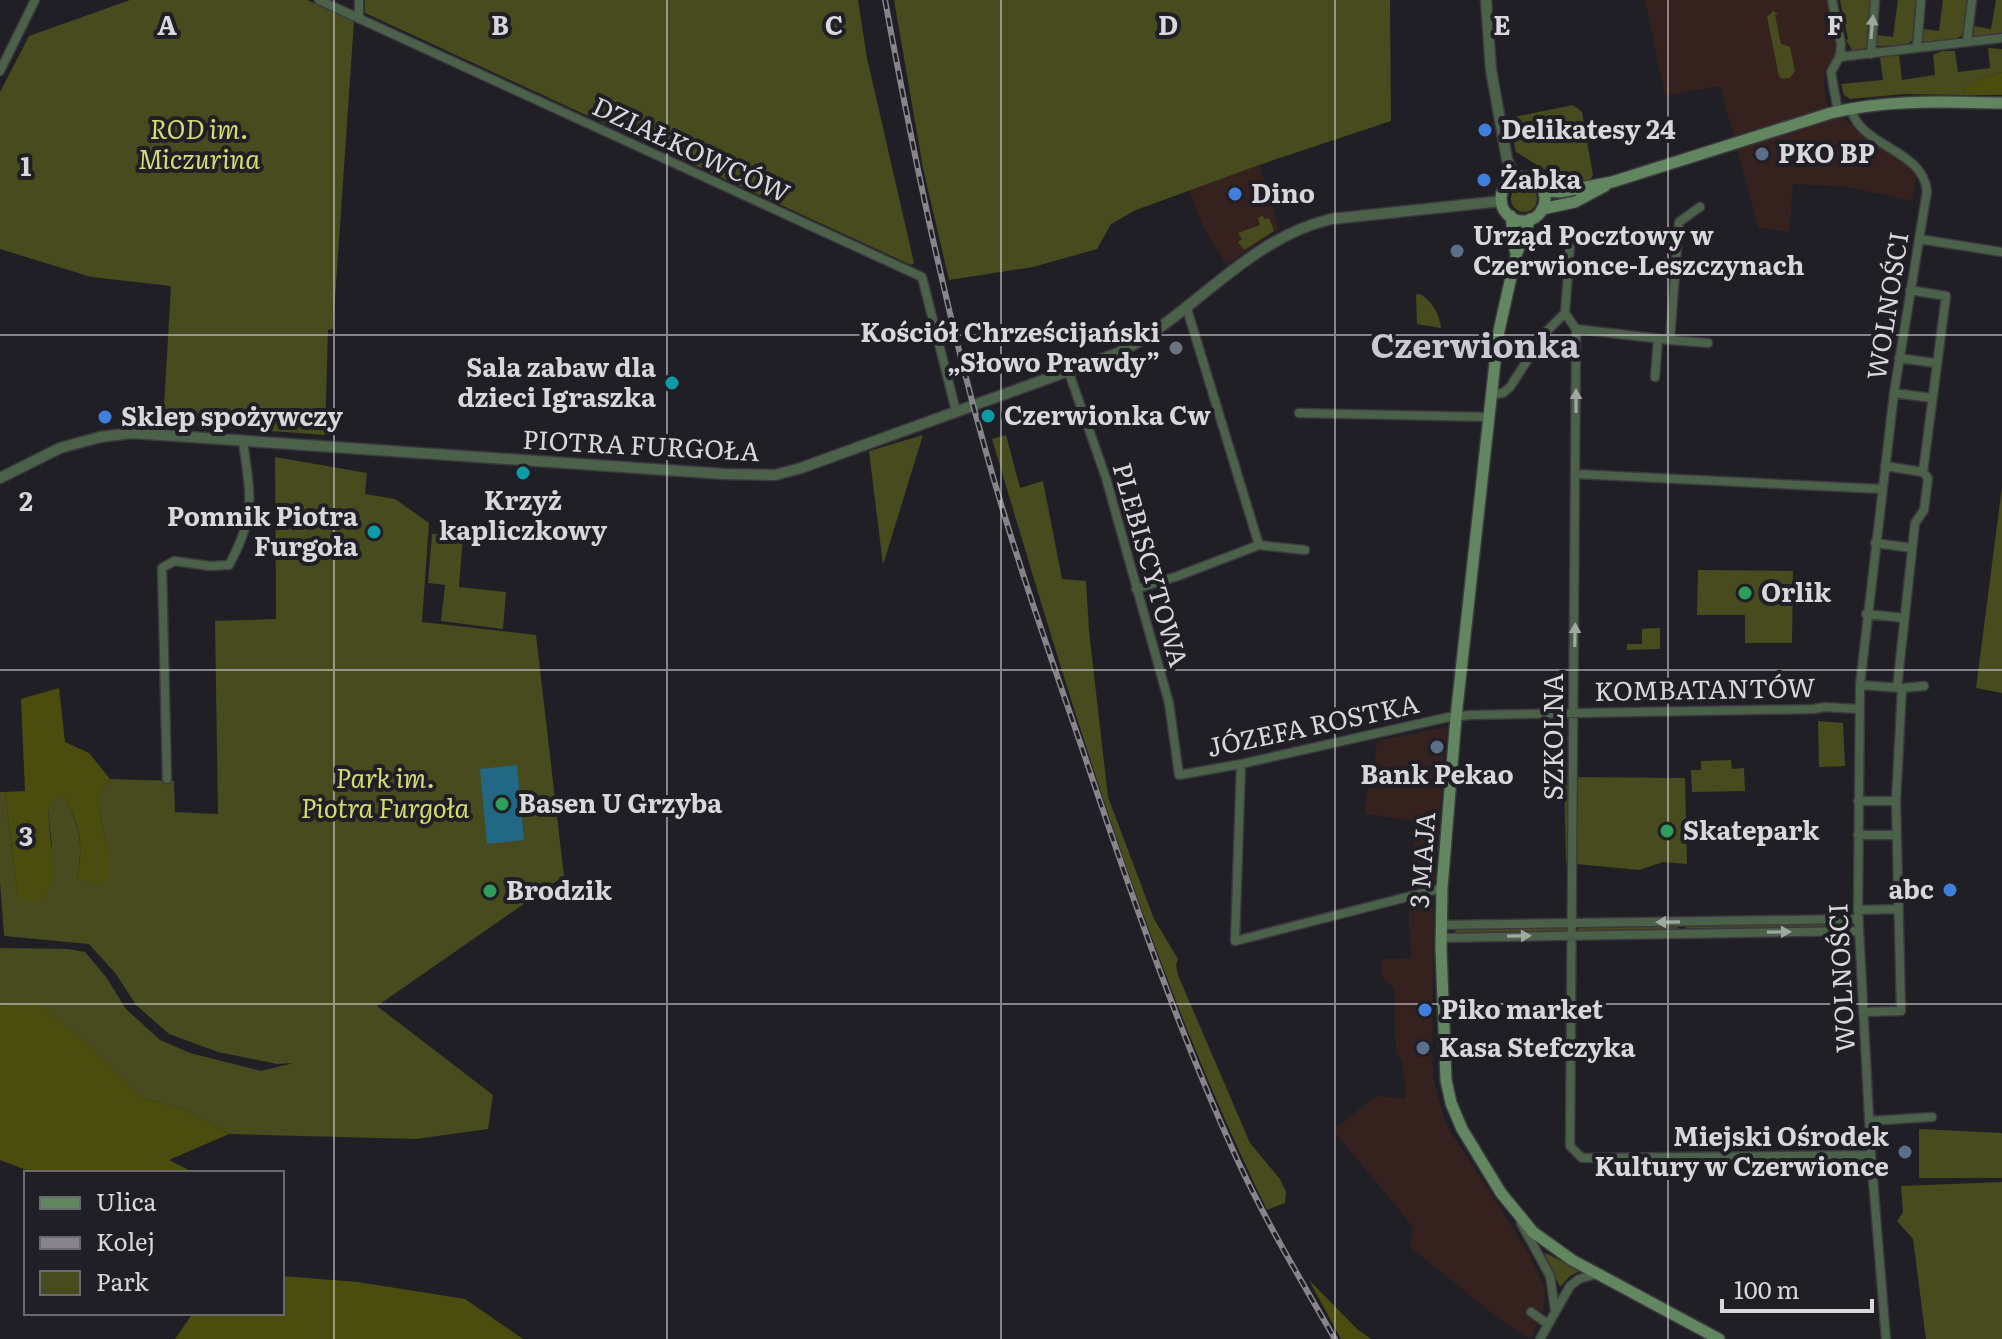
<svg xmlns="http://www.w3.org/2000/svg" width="2002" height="1339" font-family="Literata,serif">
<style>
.commercial{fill:#35221f}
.green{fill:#484b1e}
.forest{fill:#4b4d0f}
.water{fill:#226783}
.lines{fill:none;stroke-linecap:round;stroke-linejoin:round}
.minor-casing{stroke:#3b393f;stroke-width:11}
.tertiary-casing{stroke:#3b393f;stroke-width:13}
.secondary-casing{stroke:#3b393f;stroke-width:14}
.minor{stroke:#4b614a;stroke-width:8}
.tertiary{stroke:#4b614a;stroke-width:10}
.secondary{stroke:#628660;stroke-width:11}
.rail-casing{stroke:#87858b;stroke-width:6}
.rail{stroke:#211f26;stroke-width:3;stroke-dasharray:9;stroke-linecap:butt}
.oneway{fill:#a0a8a2}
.grid{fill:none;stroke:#d8d7dc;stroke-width:2;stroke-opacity:0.55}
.shop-dot{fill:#3f7fe0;stroke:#211f26;stroke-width:3}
.service-dot{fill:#5c6f8a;stroke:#211f26;stroke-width:3}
.worship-dot{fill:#6b7280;stroke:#211f26;stroke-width:3}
.culture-dot{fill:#0f9aa8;stroke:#211f26;stroke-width:3}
.leisure-dot{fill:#2e9e5b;stroke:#211f26;stroke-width:3}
.labels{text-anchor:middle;stroke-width:8;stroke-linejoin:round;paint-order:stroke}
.park-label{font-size:26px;font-style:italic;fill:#d5db70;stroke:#211f26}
.poi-label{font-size:26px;font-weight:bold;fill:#d8d7dc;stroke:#211f26;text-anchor:start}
.street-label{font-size:26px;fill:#d8d7dc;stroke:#211f26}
.district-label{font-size:34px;font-weight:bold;fill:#cac8d1;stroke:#211f26}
.grid-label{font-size:26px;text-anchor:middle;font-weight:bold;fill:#d8d7dc;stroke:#211f26;stroke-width:8;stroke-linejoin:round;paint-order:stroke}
</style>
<rect width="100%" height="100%" fill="#211f26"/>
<path class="commercial" d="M1645,0H1828L1836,45L1835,54L1825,71L1824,86L1828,107L1917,173L1912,201L1847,187L1793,184L1789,232L1758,227L1720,86L1665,96Z
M1259,165L1279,228L1227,265L1204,229L1189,190Z
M1447,727L1434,898L1432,1054L1434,1083L1446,1124L1530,1255L1545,1289L1544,1307L1531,1339L1502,1321L1410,1247L1413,1227L1333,1130L1376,1096L1406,1099L1402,1059L1396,1053L1394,988L1382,977V959L1411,958L1409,916L1415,821L1365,814L1369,770L1374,769L1377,741Z"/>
<path class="green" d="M130,0H307L354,21L333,329L328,330L325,435L163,423L171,286L91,277L0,249V92L29,36Z
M365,0H858L867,58L914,263L911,265L365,13Z
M894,0H1390L1391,121L1259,165L1136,210L1111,224L1097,249L1033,267L949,280L923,168Z
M1840,0H1873L1868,44L1864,50H1852L1846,40L1848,39Z
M1898,0H1918L1913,40L1906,45L1877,46V35L1893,37Z
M1943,0H1969L1963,35L1955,39L1924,42L1921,39L1923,29L1939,31Z
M1996,0H2002V34L1974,37L1972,35L1973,26L1991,29Z
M1773,11L1778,14L1775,15L1781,44L1790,47L1795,71L1790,78L1782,79L1779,76L1767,17Z
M1988,48L2002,49V72C1987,79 1969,77 1963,95L1904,94L1850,99L1844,95L1841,84L1883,80L1880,57L1899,55L1902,80L1935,75L1933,55L1942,51H1955L1958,72L1990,68Z
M1573,105L1582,112L1593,175L1590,180L1568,184L1516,152L1509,118Z
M1511 199a13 13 0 1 1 26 0a13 13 0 1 1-26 0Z
M1263,216L1264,219L1269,218L1274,231L1244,250L1238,242L1242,239L1238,233L1260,225L1258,218Z
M1416,294L1422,295C1434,304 1439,314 1441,328L1417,324Z
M923,435L883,565L869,451Z
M1006,435L1020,488L1043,481L1062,579L1086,581L1089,631L1108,797L1154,919L1178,959L1176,965L1178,975L1250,1143L1280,1179L1286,1192L1285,1203L1267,1210C1147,964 1070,700 992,439Z
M275,457L367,473L365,494L395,499L429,523L422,622L536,635L564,876L377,1006L493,1095L488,1129L416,1139L229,1134L186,1110L143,1098L87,1042L35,1003L0,1006V948L68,949L85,952L106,977L126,1009L160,1040L190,1053L261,1071L293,1063L277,1064L218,1052L169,1034L136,1005L116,974L89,944L4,936L0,881V792H5L17,892L52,846L48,809L60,792C80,824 84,841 77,878L107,849L97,798L110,779L174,781L175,812L218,814L215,621L276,619Z
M2002,487V693L1976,688Z
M432,534L463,536L459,587L506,592L503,629L441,621L445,585L428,583Z
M1698,570L1793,571L1792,643H1745V615H1697Z
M1660,628V649L1627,650V644H1642V629Z
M1818,721L1843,723L1845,766L1819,767Z
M1731,760L1732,769L1744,768L1745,791L1692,792L1691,770H1701V761Z
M1564,777L1685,778L1687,864L1663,862L1639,870L1566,863Z
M1847,923L1849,925L1847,927L1686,930V925Z
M1678,925V930L1580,932L1578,929L1580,927Z
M1564,927L1567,929L1566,932L1457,934L1455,931L1457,929Z
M1919,1129L2002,1133V1178H1919Z
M2002,1182V1339H1926L1913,1239L1897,1221L1903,1212L1901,1186Z
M1544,1253L1548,1254L1580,1271L1570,1276L1560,1287Z"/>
<path class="forest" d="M2002,72V95H1963C1969,77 1987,79 2002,72Z
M59,688L65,742L89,753L110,779L97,798L107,849V878L98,886L77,879C84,843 81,823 60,793L48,810L54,879L41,902H27L17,892L5,792L25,791L21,699Z
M35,1002L87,1042L143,1098L186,1110L229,1134L169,1160L195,1173H34L0,1160V1006Z
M282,1276L358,1282L465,1299L523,1339H175L193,1313H282Z
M1309,1280L1357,1329L1371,1339H1341Z"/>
<path class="water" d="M517,765L524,840L487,844L480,769Z"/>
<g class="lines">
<g class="minor-casing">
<path id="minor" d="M319,0L922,277L956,411
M359,0V18
M1832,0L1841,44L1840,56L1831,72L1838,112
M1967,41L1972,0
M1917,47L1921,0
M1871,54L1875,0
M1839,57L2002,38
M0,71L35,0
M1851,109C1860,147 1923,149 1927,191L1894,393L1860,685L1858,910L1871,1155L1886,1339
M1919,239L2002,252
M1565,313L1570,246
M1576,329L1670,340L1679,222L1700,207
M1670,340L1708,343
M1899,358L1935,363
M1068,370L1106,478L1169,703L1179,775L1241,764L1449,717L1471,715L1814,709L1824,707L1859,709
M1655,377L1658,339
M1894,393L1932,398
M1491,395L1503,393L1510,387L1545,333L1565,313L1576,329V341L1570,1146L1582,1158L1871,1155
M1299,413L1488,417
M1885,466L1923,472
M1576,474L1882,489
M1875,543L1912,548
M1259,545L1305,550
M1136,589L1178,576L1259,545L1187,309
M1866,614L1904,618
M1860,685L1902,688L1924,686
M1897,688L1915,523L1924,510L1928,478L1923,472L1946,296L1910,290
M1241,764L1235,941L1442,888
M167,779L162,568L174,561L210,566L229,565C257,514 250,495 243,441
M1858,801H1896
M1858,835H1896
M1858,910L1897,909
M1441,925L1858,919
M1441,938L1859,931
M1863,1012L1901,1011L1896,801L1902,688
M1869,1121L1932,1117
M1521,1223L1550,1276L1555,1310
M1531,1312L1548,1324
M1540,1339L1570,1286L1579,1279L1596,1274"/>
</g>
<g class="tertiary-casing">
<path id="tertiary" d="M1486,0L1491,70L1507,159L1515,179
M0,478L60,448L100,437L132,433L724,474L775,475L801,468L1118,353C1194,315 1246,239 1331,219L1502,201"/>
</g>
<g class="secondary-casing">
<path id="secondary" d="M1501 199a22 22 0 1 1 44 0a22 22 0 1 1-44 0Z
M1544,191L1560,192L1612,182L1831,113C1888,99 1944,102 2002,103
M1542,209L1575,202L1605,186
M1511,216L1515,250
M1530,219L1516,255L1498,335L1456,717L1442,888L1441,948L1446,1080L1451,1103L1462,1129L1501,1193L1533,1232L1572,1260L1719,1339"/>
</g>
<use href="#minor" class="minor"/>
<use href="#tertiary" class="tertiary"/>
<use href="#secondary" class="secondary"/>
<g class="rail-casing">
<path id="rail" d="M885,0C913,152 944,303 986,452C1014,553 1049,652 1083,751C1129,888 1176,1025 1236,1157C1265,1220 1300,1279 1335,1339"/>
</g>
<use href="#rail" class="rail"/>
</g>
<defs><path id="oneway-solid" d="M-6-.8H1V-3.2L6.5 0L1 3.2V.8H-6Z" transform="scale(2)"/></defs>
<g class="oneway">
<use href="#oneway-solid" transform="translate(1872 27) rotate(-85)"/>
<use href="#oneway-solid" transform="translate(1576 401) rotate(-90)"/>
<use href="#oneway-solid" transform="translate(1575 635) rotate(-89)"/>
<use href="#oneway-solid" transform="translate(1668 922) rotate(179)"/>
<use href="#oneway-solid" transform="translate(1779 932) rotate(-1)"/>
<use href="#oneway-solid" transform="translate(1519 936) rotate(-1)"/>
</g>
<path class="grid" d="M334,0V1339M667,0V1339M1001,0V1339M1335,0V1339M1668,0V1339M0,335H2002M0,670H2002M0,1004H2002"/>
<g class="shop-dot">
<circle cx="1485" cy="130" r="8"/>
<circle cx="1484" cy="180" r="8"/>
<circle cx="1235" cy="194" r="8"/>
<circle cx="105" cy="417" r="8"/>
<circle cx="1950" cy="890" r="8"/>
<circle cx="1425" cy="1010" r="8"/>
</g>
<g class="service-dot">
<circle cx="1762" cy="154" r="8"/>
<circle cx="1457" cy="251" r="8"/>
<circle cx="1437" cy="747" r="8"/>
<circle cx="1423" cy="1048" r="8"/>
<circle cx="1905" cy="1152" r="8"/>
</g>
<circle class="worship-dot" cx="1176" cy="348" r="8"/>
<g class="culture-dot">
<circle cx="672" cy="383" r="8"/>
<circle cx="988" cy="416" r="8"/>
<circle cx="523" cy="473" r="8"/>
<circle cx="374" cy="532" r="8"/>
</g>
<g class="leisure-dot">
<circle cx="1745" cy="593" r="8"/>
<circle cx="502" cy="804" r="8"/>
<circle cx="1667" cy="831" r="8"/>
<circle cx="490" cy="891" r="8"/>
</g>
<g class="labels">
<g class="park-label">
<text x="199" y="139">ROD im.<tspan x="199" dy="30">Miczurina</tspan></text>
<text x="385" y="788">Park im.<tspan x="385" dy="30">Piotra Furgoła</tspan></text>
</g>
<g class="poi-label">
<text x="1501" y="139">Delikatesy 24</text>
<text x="1778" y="163">PKO BP</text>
<text x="1500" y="189">Żabka</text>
<text x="1251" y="203">Dino</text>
<text x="1473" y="245">Urząd Pocztowy w<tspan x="1473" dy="30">Czerwionce-Leszczynach</tspan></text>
<text x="1160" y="342" text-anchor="end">Kościół Chrześcijański<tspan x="1160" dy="30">„Słowo Prawdy”</tspan></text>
<text x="656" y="377" text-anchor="end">Sala zabaw dla<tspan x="656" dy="30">dzieci Igraszka</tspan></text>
<text x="1004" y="425">Czerwionka Cw</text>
<text x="121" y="426">Sklep spożywczy</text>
<text x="523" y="510" text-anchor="middle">Krzyż<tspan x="523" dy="30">kapliczkowy</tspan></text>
<text x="358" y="526" text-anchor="end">Pomnik Piotra<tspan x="358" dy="30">Furgoła</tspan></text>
<text x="1761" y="602">Orlik</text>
<text x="1437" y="784" text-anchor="middle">Bank Pekao</text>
<text x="518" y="813">Basen U Grzyba</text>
<text x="1683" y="840">Skatepark</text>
<text x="1934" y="899" text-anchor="end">abc</text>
<text x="506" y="900">Brodzik</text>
<text x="1441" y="1019">Piko market</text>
<text x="1439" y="1057">Kasa Stefczyka</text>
<text x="1889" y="1146" text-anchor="end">Miejski Ośrodek<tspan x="1889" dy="30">Kultury w Czerwionce</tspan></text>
</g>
<g class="street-label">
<text transform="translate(691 150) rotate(25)" y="9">DZIAŁKOWCÓW</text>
<text transform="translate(1888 306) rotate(-81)" y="9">WOLNOŚCI</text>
<text transform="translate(641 446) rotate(3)" y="9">PIOTRA FURGOŁA</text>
<text transform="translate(1150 565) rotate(74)" y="9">PLEBISCYTOWA</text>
<text transform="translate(1705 690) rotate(-1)" y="9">KOMBATANTÓW</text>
<text transform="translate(1313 726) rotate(-12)" y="9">JÓZEFA ROSTKA</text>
<text transform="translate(1554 737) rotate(-90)" y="9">SZKOLNA</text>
<text transform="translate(1423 860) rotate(-86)" y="9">3 MAJA</text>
<text transform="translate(1842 978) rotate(-93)" y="9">WOLNOŚCI</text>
</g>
<g class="district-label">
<text x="1475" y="358">Czerwionka</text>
</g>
</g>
<g class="grid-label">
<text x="167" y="35">A</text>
<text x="500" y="35">B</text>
<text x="834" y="35">C</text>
<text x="1168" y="35">D</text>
<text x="1502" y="35">E</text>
<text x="1835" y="35">F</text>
<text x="26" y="176">1</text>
<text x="26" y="511">2</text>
<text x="26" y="846">3</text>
</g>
<rect x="24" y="1171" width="260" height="144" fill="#211f26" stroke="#6a696f" stroke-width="2"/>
<rect x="40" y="1197" width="40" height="12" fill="#628660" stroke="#6a696f" stroke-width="2"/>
<text x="96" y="1211" font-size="24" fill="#d8d7dc">Ulica</text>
<rect x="40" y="1237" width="40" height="12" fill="#87858b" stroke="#6a696f" stroke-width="2"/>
<text x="96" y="1251" font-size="24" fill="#d8d7dc">Kolej</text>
<rect x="40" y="1271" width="40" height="24" fill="#484b1e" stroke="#6a696f" stroke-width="2"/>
<text x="96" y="1291" font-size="24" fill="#d8d7dc">Park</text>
<path d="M1722 1299v12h150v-12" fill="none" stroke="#d8d7dc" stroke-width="4"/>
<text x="1734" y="1299" font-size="24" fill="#d8d7dc" stroke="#211f26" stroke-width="6" paint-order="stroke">100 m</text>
</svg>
